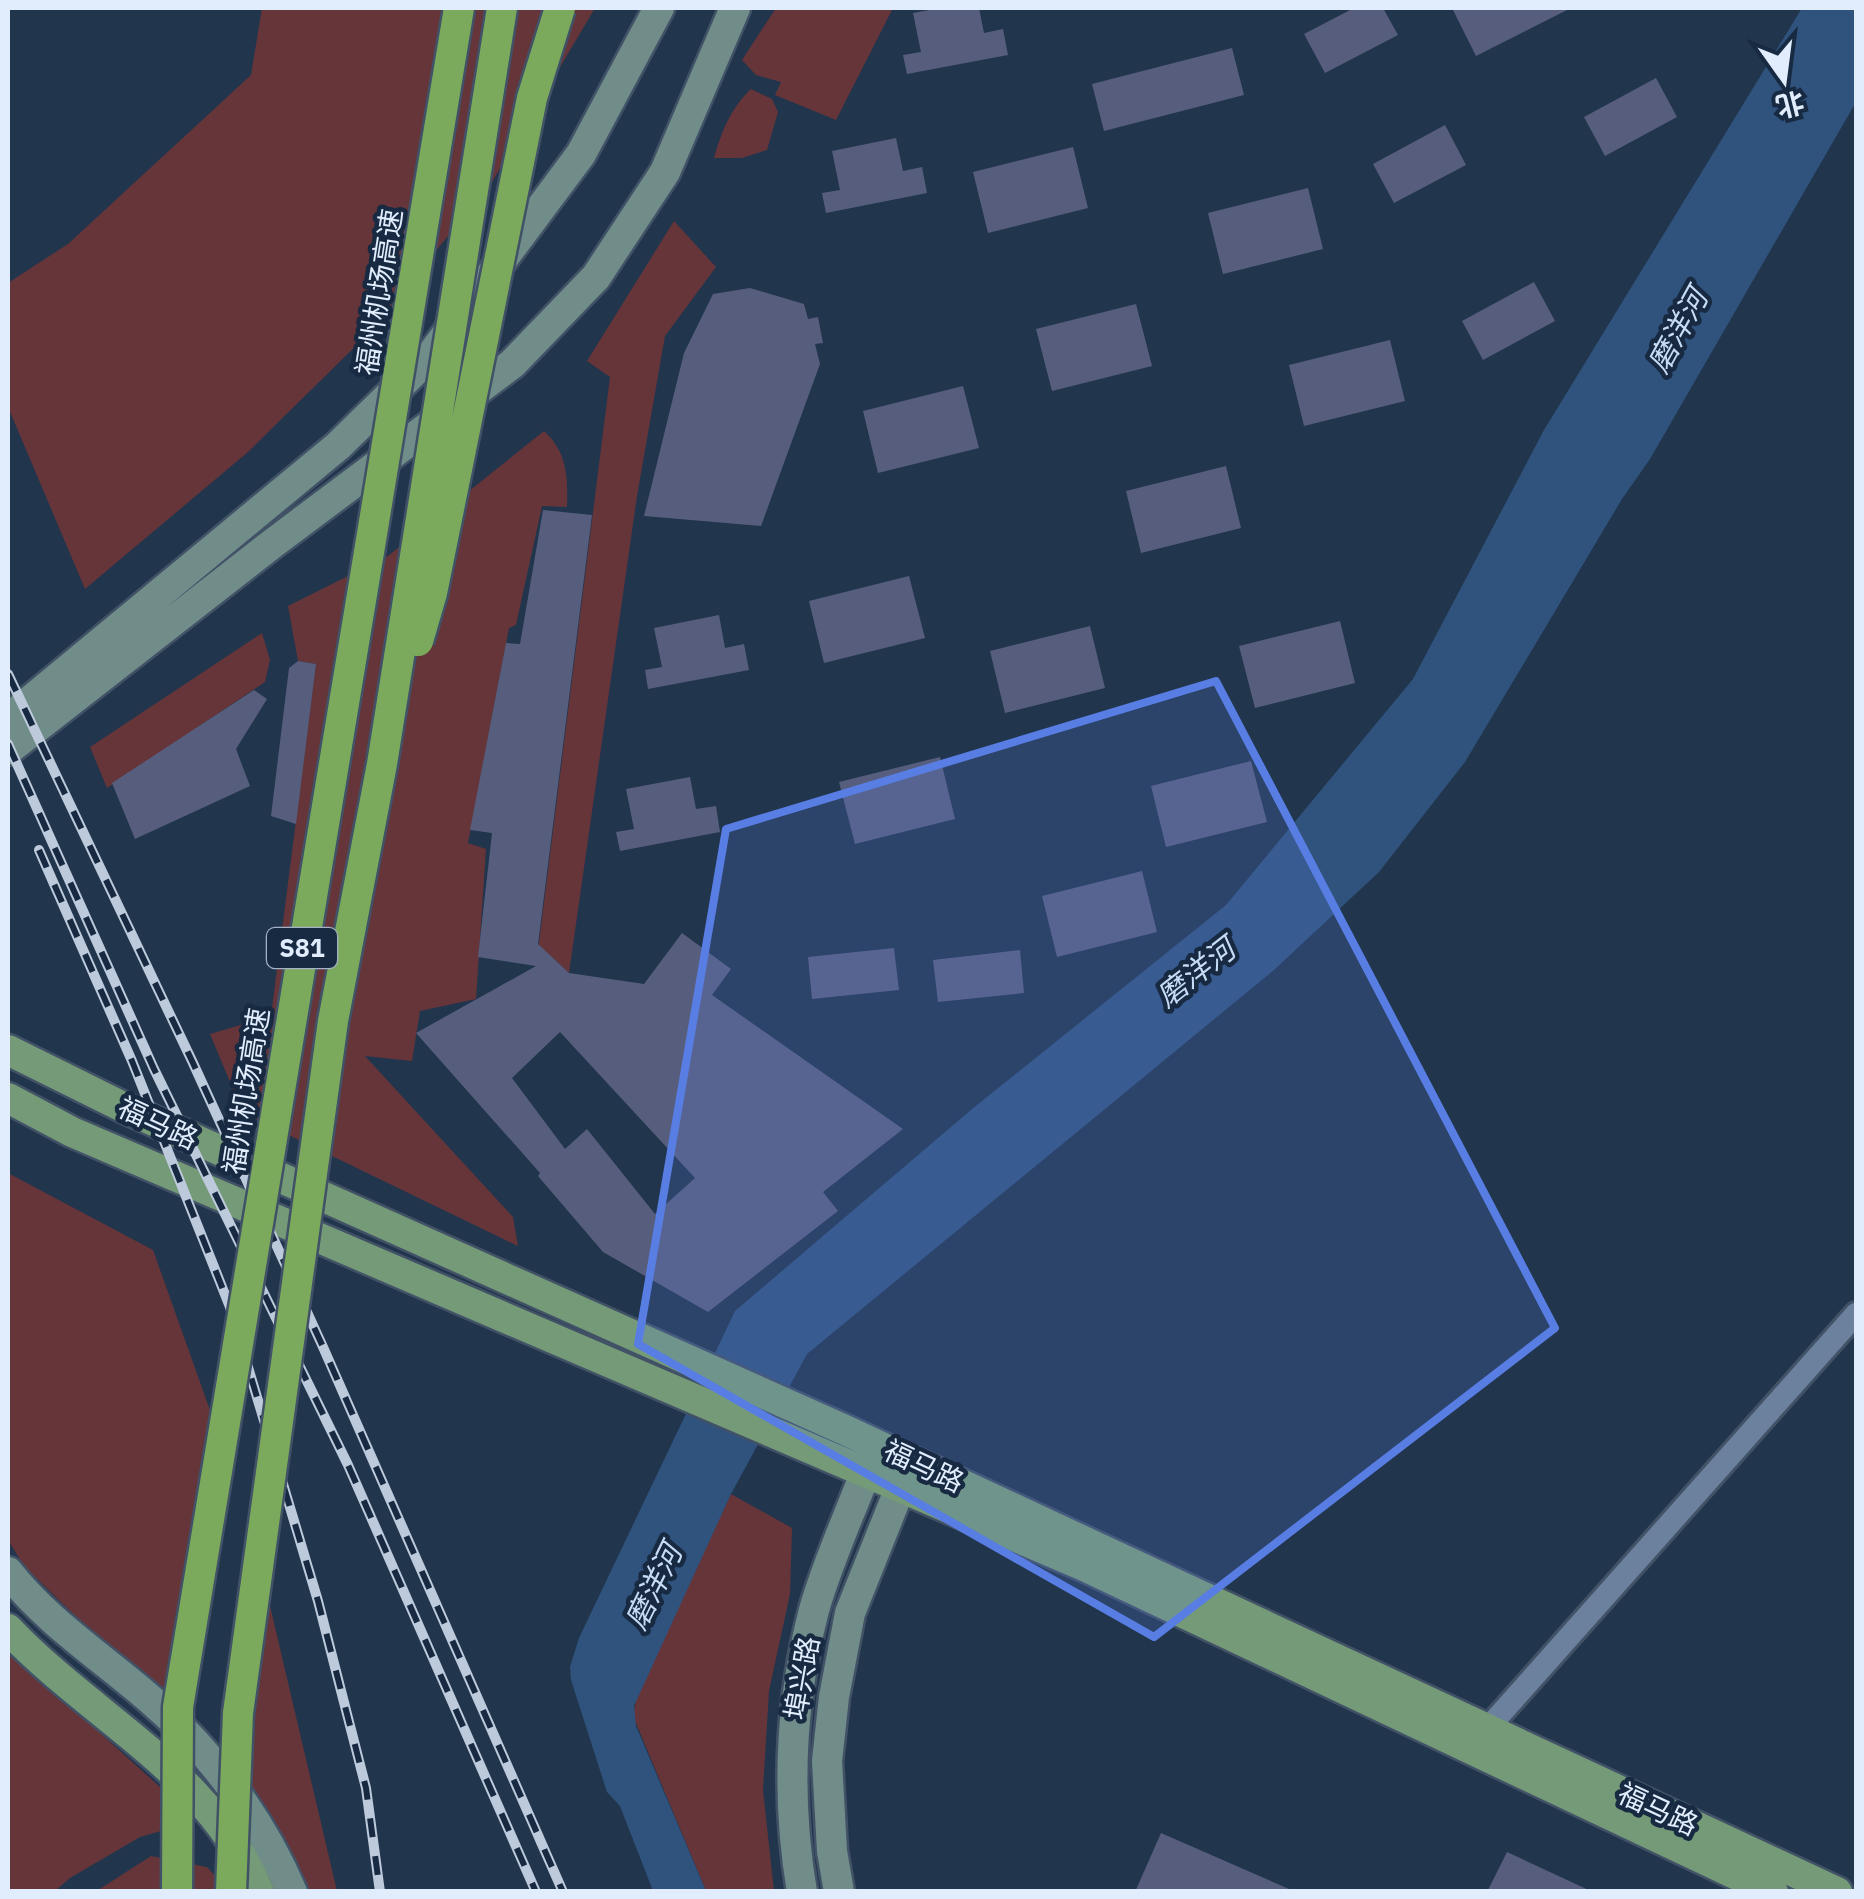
<svg xmlns="http://www.w3.org/2000/svg" width="1864" height="1899" font-family="'IBM Plex Sans','Noto Sans SC',sans-serif">
<style>
.green{fill:#65353a}
.water{fill:#30537d}
.building{fill:#575e7d;fill-rule:evenodd}
.lines{fill:none;stroke-linecap:round;stroke-linejoin:round}
.street-casing{stroke:#415267;stroke-width:28}
.secondary-casing{stroke:#415267;stroke-width:35}
.primary-casing{stroke:#415267;stroke-width:35}
.street{stroke:#6b819d;stroke-width:22}
.secondary{stroke:#708d8a;stroke-width:30}
.primary{stroke:#759a77;stroke-width:30}
.rail-casing{stroke:#bdcadc;stroke-width:10}
.rail{stroke:#172a42;stroke-width:6;stroke-dasharray:19;stroke-linecap:butt}
.highway-bridge-casing{stroke:#415267;stroke-width:35;stroke-linecap:butt}
.highway-bridge{stroke:#7caa5d;stroke-width:30}
.marked{fill:#587ee3;fill-opacity:0.2;stroke:#587ee3;stroke-width:8;stroke-linejoin:round}
.labels{text-anchor:middle;stroke-width:9;stroke-linejoin:round;paint-order:stroke}
.shield{fill:#172a42;stroke:#a4b2c5;stroke-width:2.5}
.shield-label{font-size:25px;font-weight:bold;fill:#e1edfd}
.street-label{font-size:28px;fill:#e1edfd;stroke:#172a42}
.water-label{font-size:30px;font-style:italic;fill:#c5dbf6;stroke:#172a42}
</style>
<rect width="100%" height="100%" fill="#21354d"/>
<path class="green" d="M262,8H595L492,182L369,333L248,452L85,589L8,407V283L68,244L251,75Z
M776,8H893L836,120L775,95L781,82L756,75L742,60Z
M751,89L772,99L778,112L767,150L742,158H714C722,131 730,109 751,89Z
M674,221L716,267L665,336L637,496L569,973L552,957L536,966L610,377L587,361Z
M544,431C567,452 568,476 567,507L542,506L516,625L509,628L468,843L486,849L476,999L420,1011L412,1061L365,1056L513,1217L518,1246L243,1113L210,1034L271,1016L316,664L298,661L288,606L388,556Z
M262,633L270,660L265,682L107,788L90,747Z
M8,1173L153,1250L216,1427L162,1701L24,1566L8,1540Z
M731,1494L792,1528L790,1594L769,1691L763,1790L774,1891H706L633,1716L637,1695Z
M267,1593L337,1891H291L243,1794Z
M8,1650L159,1786L189,1823L140,1837L70,1878L55,1891H8Z
M151,1856L207,1867L229,1891L95,1892Z"/>
<path class="water" d="M1802,8H1856V102L1650,459L1622,499L1465,762L1379,872L1274,970L807,1354L731,1494L634,1706L636,1726L706,1891H653L620,1806L607,1792L571,1680L570,1667L579,1638L735,1311L972,1109L1226,905L1413,679L1544,430Z"/>
<path class="building" d="M940,8H979L984,33L1003,29L1008,55L907,74L903,55L921,52L913,13Z
M1354,8H1383L1398,35L1325,73L1304,34Z
M1452,8H1571L1476,56Z
M1232,48L1244,95L1104,131L1092,84Z
M1656,78L1677,117L1605,156L1584,117Z
M1445,125L1466,165L1394,203L1373,164Z
M896,138L903,171L922,167L927,193L826,213L822,193L840,190L832,151Z
M1073,147L1088,208L988,233L973,172Z
M1308,188L1323,249L1223,274L1208,213Z
M1534,282L1555,321L1483,360L1462,321Z
M750,288L804,304L808,319L818,317L823,343L815,344L820,364L761,526L644,516L684,353L713,294Z
M1136,304L1152,366L1052,391L1036,329Z
M1390,340L1405,401L1304,426L1289,365Z
M963,386L979,448L878,473L863,411Z
M1226,466L1241,528L1141,553L1126,491Z
M543,510L592,515L538,944L569,973L644,984L682,933L731,969L712,995L903,1129L823,1192L838,1211L708,1312L603,1252L538,1176L540,1173L416,1033L536,966L478,957L492,833L470,830L506,643L520,644ZM560,1032L695,1178L655,1214L587,1129L565,1149L512,1078Z
M909,576L925,638L824,663L809,601Z
M719,615L725,648L744,644L749,670L648,689L645,670L662,667L654,628Z
M1340,621L1355,683L1255,708L1239,646Z
M1090,626L1105,688L1005,713L990,651Z
M298,661L316,664L296,824L271,816L289,668Z
M254,690L267,699L236,749L250,786L135,839L112,783Z
M940,757L955,819L855,844L839,782Z
M1251,761L1267,822L1166,847L1151,786Z
M690,777L696,809L716,806L720,832L620,851L616,832L634,829L626,789Z
M1142,871L1157,932L1057,957L1042,896Z
M894,948L899,990L812,999L808,957Z
M1020,950L1024,993L938,1002L933,960Z
M1161,1833L1296,1892H1135Z
M1507,1852L1593,1892H1487Z"/>
<g class="lines">
<g class="street-casing">
<path id="street" d="M1488,1728L1856,1314"/>
</g>
<g class="secondary-casing">
<path id="secondary" d="M8,719L338,446L432,354L581,154L659,8
M8,750L272,544L512,364L596,277L665,172L735,8
M8,1572C48,1623 103,1658 151,1700C211,1752 261,1819 292,1892
M802,1892C786,1797 790,1703 814,1610C827,1564 848,1518 865,1474
M839,1892L832,1851L827,1761L834,1697L850,1613L900,1488"/>
</g>
<g class="primary-casing">
<path id="primary" d="M8,1050L127,1109L845,1430L1837,1892
M8,1098L72,1132L1084,1566L1773,1892
M8,1629C93,1719 210,1772 259,1892"/>
</g>
<use href="#street" class="street"/>
<use href="#secondary" class="secondary"/>
<use href="#primary" class="primary"/>
<g class="rail-casing">
<path id="rail" d="M8,674L193,1063L323,1347L563,1892
M8,744L154,1069L348,1465L536,1892
M39,850L132,1061L230,1307L318,1601L366,1788L380,1892"/>
</g>
<use href="#rail" class="rail"/>
<g class="highway-bridge-casing">
<path id="highway-bridge" d="M418,641L432,593L532,98L560,8
M177,1892L178,1707L459,8
M231,1892L238,1713L333,1021L382,764L502,8"/>
</g>
<use href="#highway-bridge" class="highway-bridge"/>
</g>
<path class="marked" d="M1216,681L1555,1328L1154,1637L638,1344L726,829Z"/>
<g class="labels">
<rect class="shield" x="267" y="928" width="70" height="40" rx="8"/>
<g class="shield-label">
<text x="302" y="957">S81</text>
</g>
<g class="street-label">
<text transform="translate(379 292) rotate(-81)" y="10">福州机场高速</text>
<text transform="translate(246 1091) rotate(-81)" y="10">福州机场高速</text>
<text transform="translate(158 1123) rotate(25)" y="10">福马路</text>
<text transform="translate(924 1466) rotate(25)" y="10">福马路</text>
<text transform="translate(802 1678) rotate(-80)" y="10">埠兴路</text>
<text transform="translate(1658 1809) rotate(25)" y="10">福马路</text>
</g>
<g class="water-label">
<text transform="translate(1678 331) rotate(-61)" y="10">磨洋河</text>
<text transform="translate(1196 973) rotate(-38)" y="10">磨洋河</text>
<text transform="translate(654 1587) rotate(-64)" y="10">磨洋河</text>
</g>
</g>
<rect width="1864" height="1899" fill="none" stroke="#e1edfd" stroke-width="20"/>
<g transform="translate(1784 80) rotate(166)" stroke="#172a42" stroke-width="8" paint-order="stroke">
<path d="M0-8L18 38L0 25L-18 38Z" fill="#e1edfd"/>
<text y="-15" font-size="28" font-weight="bold" text-anchor="middle" fill="#e1edfd">北</text>
</g>
</svg>
